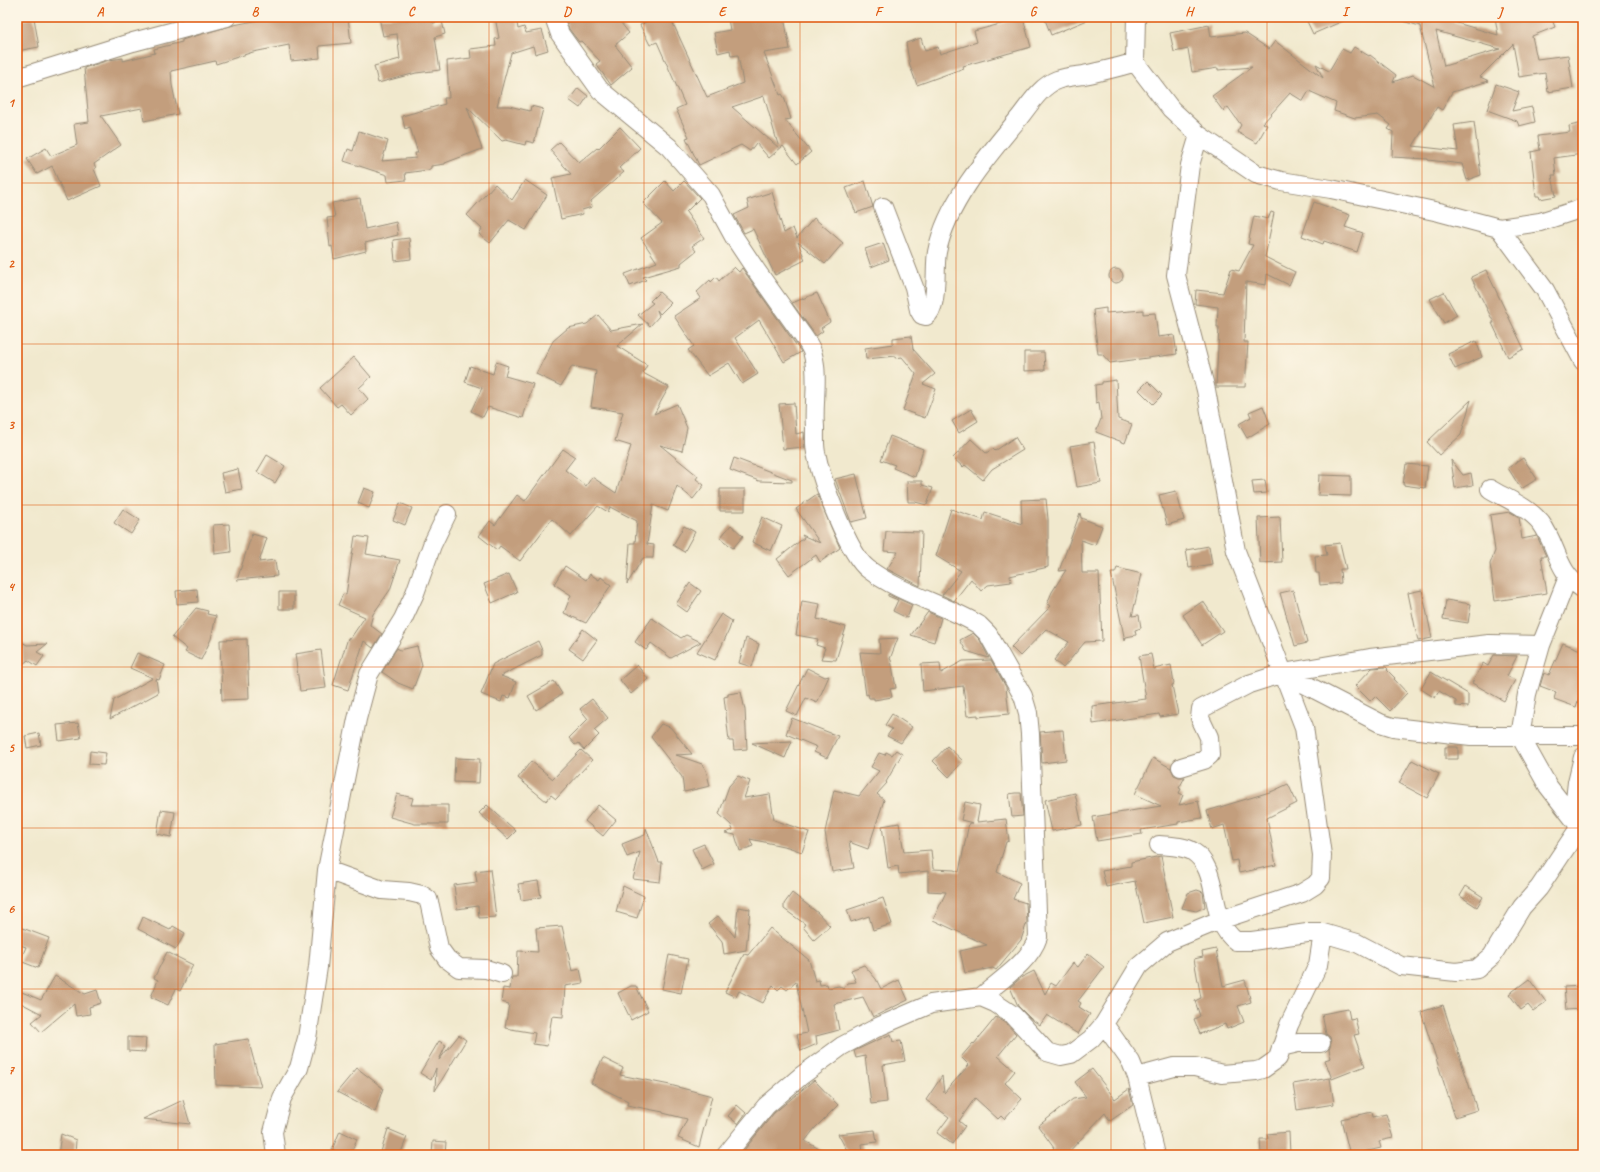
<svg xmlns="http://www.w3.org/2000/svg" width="1600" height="1172" font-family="Caveat,sans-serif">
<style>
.building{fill:#c39e7d;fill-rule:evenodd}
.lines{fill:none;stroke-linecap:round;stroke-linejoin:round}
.minor-casing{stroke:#968a76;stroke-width:20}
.minor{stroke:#fff;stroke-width:18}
.grid{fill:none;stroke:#df570d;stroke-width:1;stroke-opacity:0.55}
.neatline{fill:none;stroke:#df570d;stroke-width:1.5}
.grid-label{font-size:13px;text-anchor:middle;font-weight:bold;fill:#df570d}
</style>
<rect width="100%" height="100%" fill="#fcf5e5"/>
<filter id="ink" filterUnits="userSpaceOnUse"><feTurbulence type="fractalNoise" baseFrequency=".025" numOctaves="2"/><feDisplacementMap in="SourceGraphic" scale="8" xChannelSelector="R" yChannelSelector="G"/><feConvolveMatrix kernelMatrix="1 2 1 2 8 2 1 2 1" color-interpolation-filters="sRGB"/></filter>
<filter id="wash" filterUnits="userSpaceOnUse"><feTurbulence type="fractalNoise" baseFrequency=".012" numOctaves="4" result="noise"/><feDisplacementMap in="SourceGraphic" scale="16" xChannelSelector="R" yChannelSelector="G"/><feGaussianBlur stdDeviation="0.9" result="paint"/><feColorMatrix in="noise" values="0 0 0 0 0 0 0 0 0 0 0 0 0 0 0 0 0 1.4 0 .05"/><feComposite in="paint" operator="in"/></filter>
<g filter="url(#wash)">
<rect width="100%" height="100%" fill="#f1e9ce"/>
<g id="blocks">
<path class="building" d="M274,17H348L351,43L319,46L320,58L291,61L289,45L253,52L216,64L215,61L171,71L172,85L178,114L144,121L142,108L101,116L121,145L94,164L96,168L94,169L101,186L67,201L52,166L37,174L27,159L46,148L51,156L77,145L74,124L89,122L84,68L109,60L123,58V61L155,53L154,49L182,42V40L188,38L234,25Z
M379,17H431L433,23L442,21L445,34L435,37L440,70L416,73L378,83L374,66L400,59L397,34L383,36Z
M495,17H516L518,29L524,27L526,33L542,30L548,50L535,54L533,46L511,53L497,106H509L530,111L531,106L543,109L534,143L526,141L525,145L506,140L502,141L467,107L482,149L445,163V164L431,166V168L428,170L405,173L406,180L388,182L387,175L344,161L348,149L353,151L359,131L388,141L382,161L416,158L415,153H418L410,127L405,129L402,116L445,104L444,98H449L447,61L471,58L470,49L496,46L495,39L499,38Z
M570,17H616L629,33L615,45L632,67L611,85L596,64L600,61L581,41L579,42L569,29L566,20Z
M656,17H670L707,97L743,83L738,55L731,56L730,50L718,53L714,33L730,30L728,19L739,17H742V19L755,17H784L790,49L764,53L780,95L782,94L784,97L791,119L785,120L811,152L797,164L783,146L769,158L756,143L750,151L741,145L699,165L686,138L689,137L676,109L685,105L657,42L650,45L640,25ZM764,96L772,124L779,148L732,107Z
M1044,17H1095L1051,35Z
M1305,17H1352L1313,34Z
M1402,17H1448L1450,21L1498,35L1495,17H1551L1555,27L1532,36L1537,59L1568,55L1573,88L1548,92L1545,73L1519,77L1513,44L1480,77L1489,81L1452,92L1442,110L1437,107L1413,146L1458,151L1454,125L1474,122L1481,175L1467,180L1462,164L1428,160V159L1392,157L1393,132L1388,129L1391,125L1378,115L1355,118L1334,111L1336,103L1309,91L1303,101L1290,93L1263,123L1267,125L1257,143L1237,132L1241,125L1228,107L1223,111L1212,96L1252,67L1218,70V68L1192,72L1188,49L1174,52L1170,33L1209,25L1211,37L1245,33L1269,49L1275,41L1323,78L1316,64L1329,71L1342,49L1350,53L1354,47L1369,56L1370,55L1396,75L1393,82L1413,75L1435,87L1420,26L1402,21ZM1436,31L1500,49L1444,66Z
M34,18L39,47L17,51V21Z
M1023,18L1031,47L963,66L964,68L917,85L910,66L906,43L921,38L925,51L938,47L940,54L977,42L974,31Z
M1496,84L1519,92L1512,111L1532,107L1535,122L1519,126L1517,121L1487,110Z
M578,88L588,96L580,108L569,100Z
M1583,123V154L1554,158L1556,175H1552L1556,196L1540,199L1539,196H1536L1531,152L1540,150L1538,136L1570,132L1569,126Z
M620,127L640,148L619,168L624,172L591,201L592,207L582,210L583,214L561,219L552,178L571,174L550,150L559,142L579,163L597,148L598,149Z
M525,180L547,195L526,230L509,220L490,243L479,234L482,229L467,215L495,184L512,200Z
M665,181L674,191L684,181L700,198L686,212L704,238L692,246L696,251L681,263V266L643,277L646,280L630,286L625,274L657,262L641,238L662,223L643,203Z
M865,181L873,207L856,213L846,188Z
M772,192L784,233L793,228L797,238L814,218L843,243L825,264L798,242L805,260L775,275L753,229L744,233L734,215L749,208L747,200Z
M360,198L365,229L396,222L398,235L365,243L366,251L334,259L332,246L330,247L327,218L335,217L332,203Z
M1314,202L1350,215L1345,227L1363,233L1357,252L1324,241L1323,244L1302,236Z
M1271,212L1274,213L1265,257L1295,272L1289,285L1267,274L1266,285L1246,282L1244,342H1248L1245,387H1216L1219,327H1217L1218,307L1195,304L1196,290L1223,293L1231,269L1239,271L1253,245L1248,244L1254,216L1268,219Z
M409,238L411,259L395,261L393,240Z
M883,243L889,260L871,267L865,249Z
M734,267L739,272L742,268L801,352L784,362L759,320L735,338L758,374L742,384L729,363L708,376L688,350L694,346L674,316L701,298L697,292L710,280L711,282L716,277L719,281Z
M1109 276a7 7 0 1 1 14 0a7 7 0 1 1-14 0Z
M1486,270L1524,349L1508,357L1492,323H1494L1471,277Z
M659,292L671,303L660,314L657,310L659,316L650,326L638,315L653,303L650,301Z
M1444,292L1457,315L1444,323L1430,299Z
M817,293L830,322L821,328L823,331L816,336L792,303Z
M1106,308V313L1143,310V314L1155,313L1158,337L1174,335L1177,354L1110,363L1102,354H1098L1093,310Z
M598,315L611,330L643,324L617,346L647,365L643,373L669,387L654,414L677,404L687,428L682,451L660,445L698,476L696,479L704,485L693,499L677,486L668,511L653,505L647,544L654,545L653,558H643L627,584L630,543H635L637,521L610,507L608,512L598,506L571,536L552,519L520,561L500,546L497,550L479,536L490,521L495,525L517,495L525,501L563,449L575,457L565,470L586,486L592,477L616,493L631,446L615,441L623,412L591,407L596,371L572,366L561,386L536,374L553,341L568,328L587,324Z
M911,336L913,349L935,374L923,384L936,389L925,418L903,410L916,374L902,357L896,358V356L866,359L865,348L893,344V338Z
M1476,341L1482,357L1455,369L1448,354Z
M1024,352H1044L1045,370L1024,371Z
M354,357L371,377L359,388L368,399L351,415L341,404L337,407L320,388Z
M496,362L508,366L505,376L533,384L523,418L488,407L483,417L471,411L482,388L465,382L470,366L493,374Z
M1116,380L1118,419L1132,424L1125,443L1096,432L1101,419L1099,402L1096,403L1095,385L1102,384V382Z
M1148,381L1162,395L1153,404L1139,390Z
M1471,400L1461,435L1439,455L1427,442Z
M794,403L796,434L804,432L805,447L783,449L779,404Z
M1263,406L1270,424L1247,438L1239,424L1251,417L1249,412Z
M971,409L978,421L959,433L952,421Z
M890,436L923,449L915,477L893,468L895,465L881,460Z
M1015,437L1023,450L992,469L983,480L965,465L963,467L953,458L971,439L986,453L993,449L995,451Z
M1094,442L1101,483L1077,487L1070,446Z
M267,455L285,466L275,483L257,472Z
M734,458L792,480V482L759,481L730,470Z
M1523,458L1537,479L1521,489L1508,468Z
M1451,460L1463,475L1471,473L1473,485L1455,488Z
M1406,464L1428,466L1425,488L1403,485Z
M238,469L242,489L225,492L221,473Z
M856,474L867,518L851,522L835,479Z
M1319,475L1351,476V496L1318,495Z
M1265,480L1267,493L1254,494L1252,481Z
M907,481H922V485L933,488L927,505L915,502H908Z
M364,488L375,492L369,508L358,503Z
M720,489H745V511H720Z
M1176,491L1184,520L1167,525L1159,495Z
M817,494L840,548L820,562L816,555L789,575L777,559L804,538L802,535L820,543L796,509Z
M1046,499L1048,519V567L1010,576L1011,582L988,585L981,591L971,579L954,601L942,595L961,571L936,556L951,509L983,520L985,512L1022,524L1021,500Z
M400,503L412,508L405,525L393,520Z
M123,509L140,520L131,534L114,523Z
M1510,512L1519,517L1522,539L1537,536L1541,545L1546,556H1541L1547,593L1495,601L1490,564L1495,551L1490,515Z
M1080,513L1081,518L1102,526L1095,545L1081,540L1082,573H1099L1102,641L1085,642L1063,668L1054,660L1069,642L1046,629L1020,656L1011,647L1051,606L1047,604L1052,592L1066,570L1059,571Z
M762,517L782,526L771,551L752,542Z
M1280,517L1282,562L1260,563L1258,518Z
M229,524L231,552L215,554L213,525Z
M731,525L743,536L733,548L720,538Z
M684,526L695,532L684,552L673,545Z
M886,531L922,532L920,586L887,569L898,552L884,551Z
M252,534L267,538L259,562L275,560L277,576L237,580Z
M355,536L369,538L366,554L400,560L390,590L373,614L370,625L382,634L373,648L364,641L348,690L333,685L348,638L350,639L365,617L338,605L343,594L346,595Z
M1340,543L1346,569H1340L1341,583L1320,585L1319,573H1316L1315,556L1327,555L1325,545Z
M1209,546L1212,564L1189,568L1186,550Z
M565,566L586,580L590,574L599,580L601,577L611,585L586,623L564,613L571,595L554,584Z
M1117,568L1142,574L1132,616L1139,615L1141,628L1135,630L1136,635L1126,637L1125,641L1111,573H1115Z
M509,574L517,592L492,603L484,584Z
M690,583L701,591L687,612L676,604Z
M197,589L198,602L177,604L176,591Z
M1293,590L1307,643L1295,646L1280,593Z
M1422,590L1432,638L1418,641L1408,593Z
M279,592H294V609H279Z
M888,594L912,605L907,618L893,611L898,600L888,596Z
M1446,600L1471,604L1468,623L1443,619Z
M802,601L820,604L817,619L846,627L836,660L821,659L825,648L816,645L818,639L796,635Z
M1203,601L1223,631L1202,645L1183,615Z
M196,608L208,611L207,614L216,616L211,639L201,660L185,652L187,649L172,637Z
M928,612L941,618L934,642L911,635Z
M721,614L732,621L729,630L715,660L697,652Z
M652,618L681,638L686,635L701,642L671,658L651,643L646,650L635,642Z
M583,629L597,640L583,659L569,649Z
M973,633L980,640L989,658L966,651L960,640Z
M746,638L759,644L752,667L739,663Z
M898,638L890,659L891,660L896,688L890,689L892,697L874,700V698H869L868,694L866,695L860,652L880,653L879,639Z
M247,639L249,699L222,700L220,640Z
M538,641L542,650V655L501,676L516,682L510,698L503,696L501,702L481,694L493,664Z
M22,642L27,645L47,644L37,652L44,656L37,666L28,660L23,664Z
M1563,643L1583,651V686L1576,707L1554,699L1556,692L1540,686L1544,673L1549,675Z
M417,646L422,665L413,689L398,683L382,672L397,648L400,650Z
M321,650L326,688L300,691L295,654Z
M137,653L165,665L159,680L156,679L158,693L110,719L114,700L153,678L130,668Z
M1151,654L1154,669L1171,665L1174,684L1172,685L1178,714L1160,717L1159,714L1093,724L1092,706L1146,699L1139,656Z
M1494,655L1517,656L1507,676L1515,680L1504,701L1472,683L1483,663L1488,666Z
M991,660L1006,687L1009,714L978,717V715L967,716L963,686L923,691L921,664L940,663L941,673L963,661Z
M637,665L648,679L631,694L620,680Z
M1386,667L1388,669L1387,670L1395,678L1394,679L1407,693L1390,711L1375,696L1370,701L1355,686L1372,668Z
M807,668L825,677L829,676L817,703L806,698L797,716L786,711Z
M1431,672L1468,694V707L1456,706V701L1439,691L1435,698L1421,689Z
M554,681L562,694L536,710L528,696Z
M741,692L745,710L747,749L734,750L733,741H729L724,697L728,696V694Z
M592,699L608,718L594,730L599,735L584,750L578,743L575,745L569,738L588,719L580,709Z
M892,714L912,727L901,743L887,736L892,729L885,725Z
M792,718L838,736L827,758L814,752L817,747L786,734Z
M78,723L81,738L59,741L57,725Z
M661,724L670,727L692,754L676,755L702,764L706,770L710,786L684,792L682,777L651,737Z
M1063,730L1066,760L1042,763L1040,732Z
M39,733L41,745L27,748L25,736Z
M792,741L785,758L752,743Z
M947,746L963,761L949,777L933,761Z
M1445,747H1458V759H1445Z
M581,750L592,760L556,799L551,795L546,801L518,778L531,761L553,779Z
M896,750L902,754L886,782L887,783L877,794L884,800L868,849L849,842L854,868L832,872L825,832L834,790L859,796L879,771L871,767L879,753L885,755L886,752L892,755Z
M90,751L106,753L104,765L89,764Z
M455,758L480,759L479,783L454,782Z
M1153,758L1171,768L1174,775L1179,777H1185L1179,788L1181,789L1179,793L1183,795L1179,805L1198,801L1202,818L1178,822V824L1141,830L1142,834L1097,841L1093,817L1161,806L1135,794Z
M1412,760L1439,774L1427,798L1399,783Z
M738,776L750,781L744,798L770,794L774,820L809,832L802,852L788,847L750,839L753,846L740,851L735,835L725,833L733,830L731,825L719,814L729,786Z
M1288,784L1297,803L1267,818L1276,865L1239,873L1237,860L1232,861L1224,825L1212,829L1207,811L1273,791Z
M1015,793H1021L1023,816L1012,817L1009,794Z
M1075,793L1082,825L1052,831L1045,800Z
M397,794L413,798L411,805H448V824H415L390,817Z
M965,802L980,805L977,822L1006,819L1009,841L1006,842L997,872L1020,883L1013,899L1026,903L1027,922L1021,940L996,970L993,968L965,973L960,951L987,945L933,920L946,892L928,891V871L899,874L898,866L888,868L882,826L899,823L904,852L931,850L933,869L954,870L959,872L969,823H973L961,820Z
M487,805L516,831L508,839L479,813Z
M598,805L616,820L603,836L585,821Z
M161,810L175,812L171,837L157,834Z
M646,828L659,862H662L660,882L633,879L640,852L627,857L622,844L645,835Z
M704,844L714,864L702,870L692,849Z
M1161,856L1173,917L1144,923L1135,881L1106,887L1102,871L1131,866V862Z
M490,869L496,917L479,918L478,906L457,909L454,885L477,882L475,871Z
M538,881L541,897L521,900L518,884Z
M623,886L644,896L637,918L616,912Z
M1466,886L1483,897L1477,907L1460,896Z
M1197,890L1203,892L1205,907L1196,911L1182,908L1188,893Z
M792,893L818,913L830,926L814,940L803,927L805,924L784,909V904Z
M883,898L892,924L873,930L869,916L851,922L847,910Z
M738,907L750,909L746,950L724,954L722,941L708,924L718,916L735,937Z
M143,917L170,930L173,926L185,933L176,949L138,929Z
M17,926L49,938L38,968L20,961L26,947L17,944Z
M562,926L572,971L580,969L583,983L565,986L563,1017L552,1016L547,1046L533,1044L535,1033L505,1028L509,1004L501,1002L503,988L510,989L512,977H517L518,951L538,952L536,928Z
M770,928L809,960L815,981L819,980L820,985L827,984L828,988L839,986L843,989L848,983L856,982L851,970L864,965L876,979L881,989L899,980L908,1000L873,1017L863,997L834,1004L839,1030L816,1036L817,1044L801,1051L797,1035L807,1033L796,982L787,990L782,986L778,990L773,985L763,1003L739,991L736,997L725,992L744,954L748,955Z
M1216,949L1223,986L1245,980L1251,1002L1238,1006L1244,1022L1227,1029L1225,1024L1200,1034L1194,1019L1200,1016L1195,1001L1201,998L1194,959L1203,957L1202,952Z
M167,952L193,965L180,991L176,989L168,1005L151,997L158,980L154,978Z
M1088,954L1104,967L1078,1001L1081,1003L1079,1007L1090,1014L1078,1034L1047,1015L1040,1025L1031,1019L1018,1006L1010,987L1022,977L1034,971L1045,994L1051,983L1056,986L1073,963L1078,967Z
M669,955L688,959L681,993L662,989Z
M55,976L85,994L97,990L101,1003L89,1007L90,1014L76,1016L74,1004L41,1032L32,1022L42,1014L17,1001V990L41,1000Z
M1529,979L1546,1002L1533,1011L1528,1005L1521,1010L1509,994Z
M631,986H636L648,1011L631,1020L618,993Z
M1583,986V1009L1566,1010L1564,987Z
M1443,1005L1477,1110L1455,1117L1421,1012Z
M1348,1009L1350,1019L1355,1018L1359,1034L1354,1035L1365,1066L1332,1079L1325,1060L1331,1058L1329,1050L1331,1043L1330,1037L1326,1034L1322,1014Z
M996,1017L1006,1023L1016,1034L998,1056L1015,1071L1005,1083L1022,1099L1004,1119L1001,1116L998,1119L975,1098L959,1121L965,1126L952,1144L937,1133L949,1117L926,1100L942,1076L944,1093L969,1065L961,1057L973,1043L974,1044Z
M891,1034L893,1042L901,1041L905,1061L883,1065L887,1102L871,1104L865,1056L856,1058L854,1051Z
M459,1035L466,1040L435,1091L436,1068L431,1080L420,1073L439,1041L446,1045L439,1060Z
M128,1037L146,1038L145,1052L128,1051Z
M248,1039L261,1087L216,1085L215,1044Z
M603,1058L623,1068L620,1075L670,1085L712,1096L699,1147L678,1138L687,1119L663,1113V1112L627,1105L628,1101L591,1083Z
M357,1068L383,1088L375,1112L337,1092Z
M1092,1069L1115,1099L1129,1089L1133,1105L1110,1121L1105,1113L1066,1155H1047L1054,1148L1038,1126L1073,1099L1086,1097L1075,1082Z
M1330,1078L1334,1104L1297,1110L1293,1084Z
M814,1080L838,1105L815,1128L805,1141L830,1155H740L774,1113Z
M183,1100L190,1124L143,1119Z
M737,1105L746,1113L738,1124L728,1116Z
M1372,1112L1373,1117L1386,1114L1393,1138L1379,1141L1381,1148L1350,1155L1341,1119Z
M388,1129L407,1137L400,1155H380Z
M875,1130L877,1142L862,1144L863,1152L849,1154L838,1134Z
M340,1131L357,1139L350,1155H343L332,1150Z
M1289,1132L1290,1154L1261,1155L1260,1139H1268L1267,1134Z
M61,1134L76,1140L75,1155H58Z
M433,1141L446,1142L445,1155H432Z"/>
</g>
</g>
<g filter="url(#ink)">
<use href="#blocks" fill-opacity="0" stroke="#968a76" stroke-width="1"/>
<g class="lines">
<g class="minor-casing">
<path id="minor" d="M554,17L560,34L600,90L669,147L711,195L734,237L756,270L803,336C807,342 812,348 813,355C819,376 813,405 815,427C815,437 814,448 817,457C822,482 849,555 868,569C901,594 944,604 979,625L988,634L1023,696L1028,713L1030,734L1038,937C1030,962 1000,980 981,997
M1136,17L1135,62L1171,109L1199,135L1256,174L1281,181L1331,189L1439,212L1499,228L1540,222L1583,208
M17,78L133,42L227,17
M883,207L914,287L919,310L922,315L926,316C939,308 934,267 937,252C946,204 988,155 1019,118C1030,104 1041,86 1057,80C1065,77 1076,76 1084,75C1101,71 1118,68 1135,62
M1499,228L1545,290L1583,361
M1490,489C1507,499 1528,507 1541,523C1558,546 1556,572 1583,589
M1568,577L1541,645L1527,694L1520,736L1548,786L1583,831
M1283,673L1380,723L1393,727L1471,736H1583
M1181,767L1204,760L1210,755L1209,737L1200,718L1201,709L1249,684L1283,673L1370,658L1489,644L1541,645
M1573,818L1577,782L1583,757
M1159,845C1170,846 1183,846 1192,851C1222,869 1207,921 1236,941H1252L1307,933H1323L1357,943L1401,966L1456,972L1477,969L1492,956L1522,907L1539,888L1579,828
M327,870L382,890L409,892L422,895L428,899L430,906L439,948L447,959L459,968L486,969L502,974
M1104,1024L1131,1062L1137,1077L1156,1155
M1281,1047L1298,1043H1321
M1137,1077L1174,1067H1195L1222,1074L1256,1071L1263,1069L1273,1062L1278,1058L1289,1025L1318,965L1323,933
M276,1155L273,1132L282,1098L299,1068L307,1038L318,967L327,870L357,719L369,674L403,619L415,593L432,545L447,514
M726,1155L766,1106L801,1076L842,1046L880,1026L931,1004L981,997L995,1003L1013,1015L1047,1052L1061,1056L1071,1054L1091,1039L1104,1024L1139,966L1167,942L1220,920L1302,893L1315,885L1321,878L1322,855L1304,727L1236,551L1206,390L1176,275L1190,165L1199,135"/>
</g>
<use href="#minor" class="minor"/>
</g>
</g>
<path class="grid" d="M178,17V1155M333,17V1155M489,17V1155M644,17V1155M800,17V1155M956,17V1155M1111,17V1155M1267,17V1155M1422,17V1155M17,183H1583M17,344H1583M17,505H1583M17,667H1583M17,828H1583M17,989H1583"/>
<rect width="1600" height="1172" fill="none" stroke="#fcf5e5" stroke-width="44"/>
<rect x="22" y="22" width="1556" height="1128" class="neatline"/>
<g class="grid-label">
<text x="100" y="16">A</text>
<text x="255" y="16">B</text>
<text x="411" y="16">C</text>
<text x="567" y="16">D</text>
<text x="722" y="16">E</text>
<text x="878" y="16">F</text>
<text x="1033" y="16">G</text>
<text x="1189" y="16">H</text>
<text x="1345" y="16">I</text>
<text x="1500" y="16">J</text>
<text x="11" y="107">1</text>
<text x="11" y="268">2</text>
<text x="11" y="429">3</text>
<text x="11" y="591">4</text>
<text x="11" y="752">5</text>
<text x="11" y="913">6</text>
<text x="11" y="1074">7</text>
</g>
</svg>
